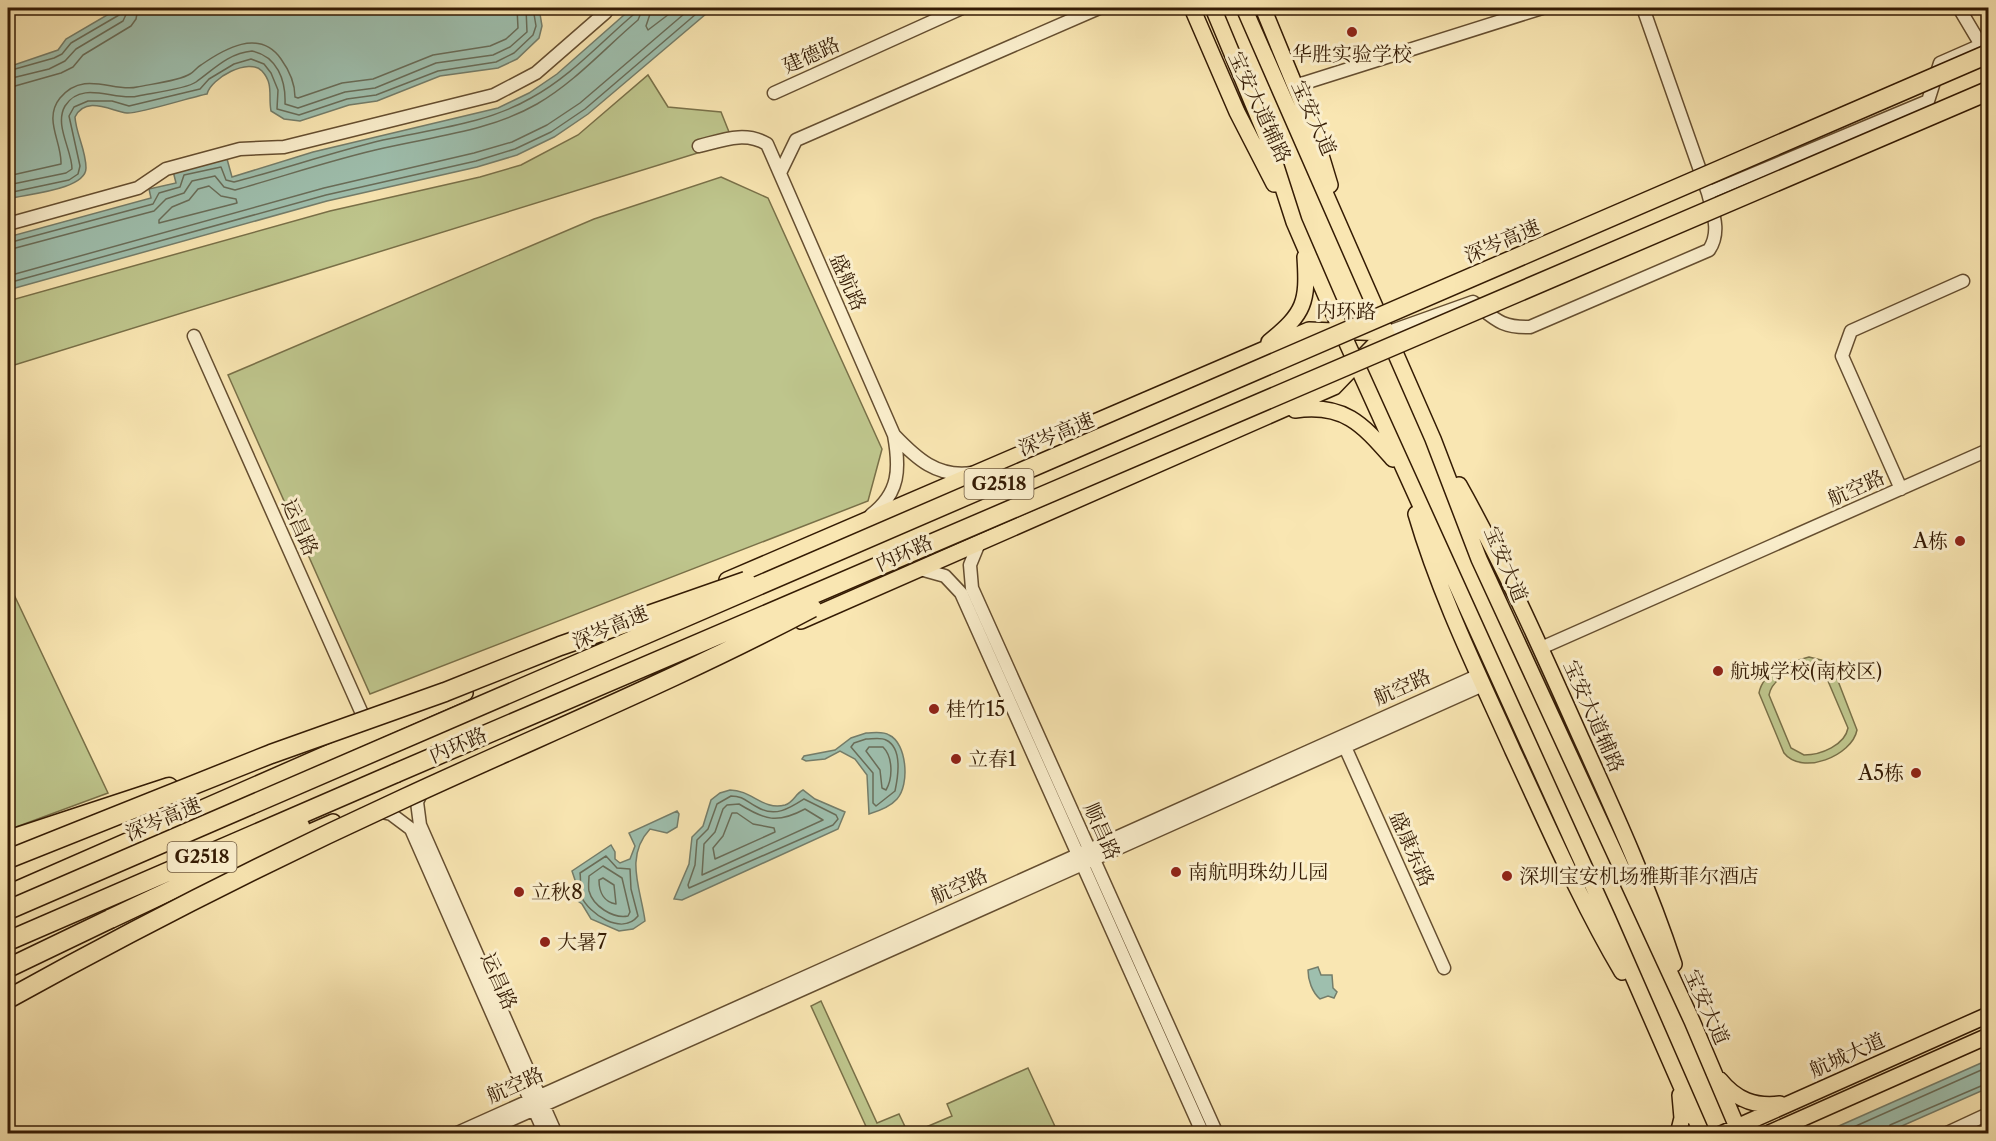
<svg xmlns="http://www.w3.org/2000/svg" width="1996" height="1141" font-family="'Libre Caslon Text','Noto Serif SC',serif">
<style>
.green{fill:#bec58c;stroke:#797048;stroke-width:1.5;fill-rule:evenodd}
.water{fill:#9ebfae;stroke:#747d6a;stroke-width:1.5}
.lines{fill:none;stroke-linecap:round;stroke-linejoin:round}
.shore{stroke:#696d59;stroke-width:1.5}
.minor-casing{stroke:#654e30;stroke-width:15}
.major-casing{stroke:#341b04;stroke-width:18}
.highway-casing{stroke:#341b04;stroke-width:21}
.minor{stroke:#fbefcd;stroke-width:12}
.major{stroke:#f9e6b2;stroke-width:15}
.highway{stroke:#f9e6b2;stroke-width:18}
.highway-bridge-casing{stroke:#341b04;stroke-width:21;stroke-linecap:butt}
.highway-bridge{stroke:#f9e6b2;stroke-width:18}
.poi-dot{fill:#8f2418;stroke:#fbefcd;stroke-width:2}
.labels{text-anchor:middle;stroke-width:6;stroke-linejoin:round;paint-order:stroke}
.shield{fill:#fbefcd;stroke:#705b40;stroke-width:1.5}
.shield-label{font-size:18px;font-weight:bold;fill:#341b04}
.poi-label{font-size:20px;fill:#341b04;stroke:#fbefcd;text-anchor:start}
.street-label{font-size:20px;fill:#341b04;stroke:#fbefcd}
</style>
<rect width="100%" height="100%" fill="#f9e6b2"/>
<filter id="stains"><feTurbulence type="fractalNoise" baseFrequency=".00333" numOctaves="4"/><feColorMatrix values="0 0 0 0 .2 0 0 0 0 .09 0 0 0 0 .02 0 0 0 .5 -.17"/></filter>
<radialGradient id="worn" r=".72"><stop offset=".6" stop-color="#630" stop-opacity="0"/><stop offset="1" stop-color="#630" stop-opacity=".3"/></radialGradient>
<path class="green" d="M648,75L668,107L721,112L733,142L8,367V301L330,211L480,177L521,165L578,135Z
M721,177L768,198L882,449L868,501L370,694L228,375L594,219Z
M8,582L108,793L8,830Z
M1809,657L1825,661L1833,668L1857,730C1852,756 1802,776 1784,753L1759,693C1763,671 1790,662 1809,657ZM1812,666L1825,674L1848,728C1845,745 1821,755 1804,755L1791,748L1769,695C1772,678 1796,667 1812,666Z
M821,1001L877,1123L899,1114L908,1133H869L811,1006Z
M1028,1068L1058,1133H912L952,1116L947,1104Z"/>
<path class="water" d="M119,8H539L542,26L539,38L517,59L498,68L440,76L377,101L349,105L300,121L284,119L271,111C268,96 274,84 262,71C249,57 211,78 207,94C191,97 139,114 127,113C111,111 86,95 75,117C76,134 86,150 86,168C86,190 25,194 8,199V67L58,50L66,39Z
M632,8H713L588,114L554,137L517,155L477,167L327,201L8,290V237L151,198L149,189L176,183L173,171L227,159L232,177L313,152L498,108L529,93L557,74Z
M866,733C873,733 883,731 889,735C907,743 910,785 897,799C890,807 879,811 869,814L867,775L855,759L840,751L825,759L806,761L802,759L804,756L835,750L851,738Z
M730,790C752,790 763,811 785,805C794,802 795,794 803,790L815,799L845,812L838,829L682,900L674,899L689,864L692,837L703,826L711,800L720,793Z
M677,811L679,814L677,827L667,833L650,829C624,857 641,889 645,921L633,929L619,931L591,919L582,904L572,897L576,883L572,871L611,845L615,852V859L620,863L630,859L635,846L629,833Z
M1318,967L1321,975H1332L1333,988L1337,992L1334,998L1328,996L1320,999C1312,992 1308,980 1308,970Z
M1988,1060V1088L1886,1133H1823Z"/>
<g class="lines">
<path class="shore" d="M652,8L646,26L648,30L677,8
M8,71L54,58L62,54L71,43L119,15L121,8
M8,79L49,69L65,61L76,49L123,21L129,8
M8,88L61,73L73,67L83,55L131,26L136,19L138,8
M8,176L61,164C62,142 43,119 60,98C84,69 114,93 137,87C151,84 179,81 190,74C194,72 197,67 201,65C224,49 259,28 281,59C289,70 295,83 295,97L298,98L342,83L373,79L433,55L490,46L506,39L518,28L517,8
M8,185L66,173L72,169C72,150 54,125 65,106C82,79 116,102 138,96C152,93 186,89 196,82C214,69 229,53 252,51C277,56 286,80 285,104L298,108L345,92L375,88L436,63L493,55L510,47L527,32L526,8
M209,186L221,196L236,199L237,203L159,223V220L172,207L189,200L198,189Z
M8,193L69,180L78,174L80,166L69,116L74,107L88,101H112L129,106L200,89L209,79L234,64L251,59L264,64L271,73L278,90L277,109L299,115L347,99L376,95L438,71L496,62L514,53L533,35L536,26L533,8
M8,243L153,204L159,193L180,187L184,175L221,167L226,180L234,182C284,169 333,152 383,140C433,129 486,124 531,98C570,77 600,43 633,15L636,8
M8,250L154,211L166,199L184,193L192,181L215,176L224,187L235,190C285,176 334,159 384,148C436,136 490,131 537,104C575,82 605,48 638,20L643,8
M8,276L324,188L474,153L512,142L547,125L580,103L691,8
M8,283L326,195L476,161L515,149L551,132L585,109L703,8
M866,739C872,739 881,737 886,740C903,748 898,777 895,791L876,806L873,803V773L851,747L854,743Z
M869,747H883C893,757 893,778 886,790L882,788L880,770L866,751Z
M731,796C743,796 746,801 757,807C775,818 790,808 804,799L836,815L838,819L833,825L689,888L688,885L695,865L697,840L708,829L717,804Z
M739,804C765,820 777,824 805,809L823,820L702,875L704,844L715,832L723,809L727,805Z
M732,813H737L753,824L774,828L775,832L715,859L713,848L723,836Z
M606,856L617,868L630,869L631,889L638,916C622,936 589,914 581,896C580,893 581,878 580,873Z
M603,866L622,878L630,912L628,916C613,919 593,906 589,891C588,886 589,880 589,876Z
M603,878L614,885L616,904C604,902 599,892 599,880Z
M1838,1134L1988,1067
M1886,1134L1890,1125L1988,1083"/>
<g class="minor-casing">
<path id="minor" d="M1959,8L1984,50
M1295,86L1542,8
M774,93L962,8
M699,146C723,140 745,131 767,144L894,435C900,468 900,493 871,515
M780,173L796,140L1099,8
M1708,193L1928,101L1940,63L1981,45
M8,224L138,188L166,169L240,149L284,147L494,95L536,73L606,12
M1386,333L1473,302C1495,319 1501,328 1530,327L1709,250C1721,232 1713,213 1708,193L1643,8
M194,336L368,727
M894,435C916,458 937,478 972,473
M1901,489L1842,356L1851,331L1963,281
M979,543L970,565L972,588L1217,1134
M920,569L945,576L961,593L1203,1134
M1541,648L1988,450
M1345,747L1444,968
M424,787L417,802L420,825L556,1134
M377,811L391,814L411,829L545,1134
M455,1134L1479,675
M479,1134L1483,685
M1945,1134L1988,1114"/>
</g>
<g class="major-casing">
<path id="major" d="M1192,8L1237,112L1274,184
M1213,8L1266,135L1294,222L1332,310L1608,919L1702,1134
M1244,8L1433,439L1479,559L1692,1021L1740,1134
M1263,8L1314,132L1330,185
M1269,342C1305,313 1308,302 1305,257
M1295,410C1345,403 1363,425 1393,459
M1459,485C1505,567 1542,651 1580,736C1614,811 1648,885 1674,964
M1416,514C1440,596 1478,673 1513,751C1548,826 1580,901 1622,972
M727,580L1309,330L1386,333
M801,621L1334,387L1386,333
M278,846L333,822
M8,893L465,693
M1720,1080C1736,1100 1755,1107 1780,1104
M1678,1134L1682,1118L1680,1095
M1721,1134L1988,1015
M1767,1134L1988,1036"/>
</g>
<g class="highway-casing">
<path id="highway" d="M8,840L169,787
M110,919L259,849L300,826
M8,941L396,773"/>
</g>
<use href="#minor" class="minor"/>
<use href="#major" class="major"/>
<use href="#highway" class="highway"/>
<g class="highway-bridge-casing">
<path id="highway-bridge" d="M396,773L1988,91
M8,859L271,754L445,692L560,646L746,581
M8,910L1988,54
M8,968L110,919
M8,999C138,927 270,860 405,798C541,735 680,678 812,608"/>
</g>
<use href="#highway-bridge" class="highway-bridge"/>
</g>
<g class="poi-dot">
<circle cx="1352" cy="32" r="6"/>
<circle cx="1960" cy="541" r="6"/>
<circle cx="1718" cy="671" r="6"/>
<circle cx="934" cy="709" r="6"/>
<circle cx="956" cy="759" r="6"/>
<circle cx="1916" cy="773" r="6"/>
<circle cx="1176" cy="872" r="6"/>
<circle cx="1507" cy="876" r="6"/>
<circle cx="519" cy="892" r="6"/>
<circle cx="545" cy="942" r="6"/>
</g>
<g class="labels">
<g class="shield">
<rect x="964.5" y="469" width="69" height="30" rx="4.5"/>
<rect x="167.5" y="842" width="69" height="30" rx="4.5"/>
</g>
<g class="shield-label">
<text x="999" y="490">G2518</text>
<text x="202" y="863">G2518</text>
</g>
<g class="poi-label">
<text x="1352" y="61" text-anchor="middle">华胜实验学校</text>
<text x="1948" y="548" text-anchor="end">A栋</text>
<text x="1730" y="678">航城学校(南校区)</text>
<text x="946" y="716">桂竹15</text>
<text x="968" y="766">立春1</text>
<text x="1904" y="780" text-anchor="end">A5栋</text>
<text x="1188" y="879">南航明珠幼儿园</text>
<text x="1519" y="883">深圳宝安机场雅斯菲尔酒店</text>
<text x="531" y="899">立秋8</text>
<text x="557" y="949">大暑7</text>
</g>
<g class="street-label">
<text transform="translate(811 55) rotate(-24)" y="7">建德路</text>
<text transform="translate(1260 107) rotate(65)" y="7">宝安大道辅路</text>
<text transform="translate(1314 118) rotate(66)" y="7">宝安大道</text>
<text transform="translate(1502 241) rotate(-23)" y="7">深岑高速</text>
<text transform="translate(848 282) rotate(66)" y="7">盛航路</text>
<text transform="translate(1346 311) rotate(1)" y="7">内环路</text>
<text transform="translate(1056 434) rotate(-23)" y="7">深岑高速</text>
<text transform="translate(1856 488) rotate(-24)" y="7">航空路</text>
<text transform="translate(300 527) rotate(66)" y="7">运昌路</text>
<text transform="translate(904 553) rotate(-24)" y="7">内环路</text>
<text transform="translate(1506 564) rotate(67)" y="7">宝安大道</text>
<text transform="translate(610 627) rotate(-23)" y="7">深岑高速</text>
<text transform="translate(1402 687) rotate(-24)" y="7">航空路</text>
<text transform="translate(1594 716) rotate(66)" y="7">宝安大道辅路</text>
<text transform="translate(458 745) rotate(-23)" y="7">内环路</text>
<text transform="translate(163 819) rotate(-23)" y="7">深岑高速</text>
<text transform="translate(1102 831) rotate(66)" y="7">顺昌路</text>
<text transform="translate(1412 849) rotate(66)" y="7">盛康东路</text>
<text transform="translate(959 886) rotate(-24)" y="7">航空路</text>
<text transform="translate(499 981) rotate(66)" y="7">运昌路</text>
<text transform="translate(1707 1007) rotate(66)" y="7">宝安大道</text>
<text transform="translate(1847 1055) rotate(-24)" y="7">航城大道</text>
<text transform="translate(515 1085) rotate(-24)" y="7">航空路</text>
</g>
</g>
<rect width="1996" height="1141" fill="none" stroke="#f9e6b2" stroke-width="30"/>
<rect x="9" y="9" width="1978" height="1123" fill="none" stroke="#341b04" stroke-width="3"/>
<rect x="15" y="15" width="1966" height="1111" fill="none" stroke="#341b04" stroke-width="1.5"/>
<rect width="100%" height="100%" filter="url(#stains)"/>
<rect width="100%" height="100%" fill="url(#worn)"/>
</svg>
